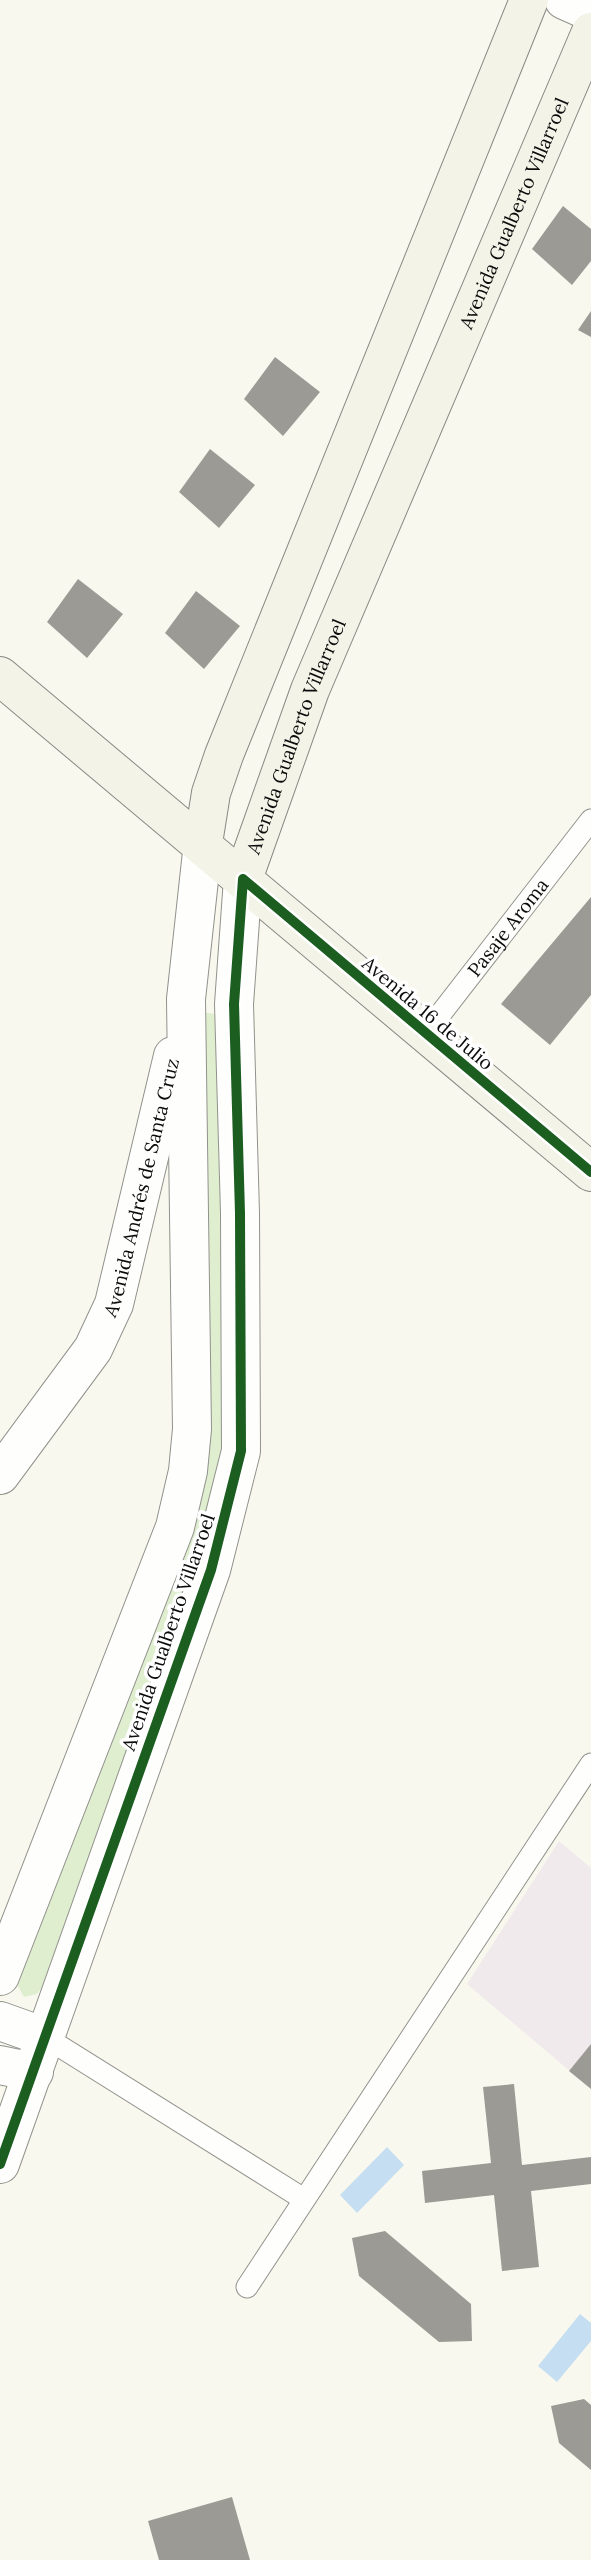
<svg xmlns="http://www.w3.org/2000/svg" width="591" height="2560" font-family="Lora,serif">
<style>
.industrial{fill:#f1eaec}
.green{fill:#dfeecf}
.water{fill:#c6def2}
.building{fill:#9c9a95}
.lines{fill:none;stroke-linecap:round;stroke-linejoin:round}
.lane-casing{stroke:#92928d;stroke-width:23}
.street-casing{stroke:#92928d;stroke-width:40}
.secondary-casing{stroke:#898884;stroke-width:40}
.lane{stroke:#fefefc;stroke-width:21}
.street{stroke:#fefefc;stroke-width:38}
.secondary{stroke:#f3f3e8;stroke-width:38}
.cycleway-casing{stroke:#fff;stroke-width:15}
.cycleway{stroke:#1b5e20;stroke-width:10}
.labels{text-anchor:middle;stroke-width:7;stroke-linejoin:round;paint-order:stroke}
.street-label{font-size:19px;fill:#0b0b0b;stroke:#fff}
</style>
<rect width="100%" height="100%" fill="#f9f8ee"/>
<path class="industrial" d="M559,1841L591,1868V2089L467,1984Z"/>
<path class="green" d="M201,1012L215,1014L226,1427L208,1521L47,1981L37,1994L24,1997L17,1984L189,1535Z"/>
<path class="water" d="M387,2147L404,2165L357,2213L340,2195Z
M580,2314L591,2323V2341L557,2382L538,2366Z"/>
<path class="building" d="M563,206L591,229V261L572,285L532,249Z
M591,311V337L578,330Z
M275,357L320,392L283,436L244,399Z
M210,449L255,485L219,528L179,492Z
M78,579L123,614L87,658L47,622Z
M196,591L240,626L204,669L165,633Z
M591,897V995L550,1045L501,1004Z
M591,2044V2089L569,2071Z
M514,2084L522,2165L591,2157V2184L531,2191L539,2267L502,2271L494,2195L425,2203L422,2171L491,2163L483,2087Z
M385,2231L471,2304L472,2341L439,2342L359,2276L352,2238Z
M584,2399L591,2405V2470L559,2443L551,2406Z
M232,2497L250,2560H159L148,2521Z"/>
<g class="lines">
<g class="lane-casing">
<g id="lane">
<path id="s1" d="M425,1034L591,820"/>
<path d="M45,2037L302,2198"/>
<path d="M247,2287L591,1764"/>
</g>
</g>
<g class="street-casing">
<g id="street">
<path d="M564,0L591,12"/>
<path id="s2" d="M0,1475L93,1349L114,1304L173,1056"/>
<path d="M0,1976L175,1527L188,1471L192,1429L186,999L203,843"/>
<path d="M0,2021L45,2037"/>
<path d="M0,2065L34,2072"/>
<path d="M0,2164L211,1570L241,1451L240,1213L234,1004L243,879"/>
</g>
</g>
<g class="secondary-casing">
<g id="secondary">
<path d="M0,676L591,1172"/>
<path d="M203,843L211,793L224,755L529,0"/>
<path id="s3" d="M243,879L310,690L591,32"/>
</g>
</g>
<use href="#lane" class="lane"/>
<use href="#street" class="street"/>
<use href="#secondary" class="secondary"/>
<g class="cycleway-casing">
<path id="cycleway" d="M243,879L591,1172
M0,2164L211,1570L241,1451L240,1213L234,1004L243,879"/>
</g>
<use href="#cycleway" class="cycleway"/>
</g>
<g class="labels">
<g class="street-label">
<text dy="7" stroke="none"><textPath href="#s3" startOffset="719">Avenida Gualberto Villarroel</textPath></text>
<text dy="7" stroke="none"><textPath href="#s3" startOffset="152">Avenida Gualberto Villarroel</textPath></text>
<text dy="7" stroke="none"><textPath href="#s1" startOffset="135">Pasaje Aroma</textPath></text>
<text transform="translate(428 1013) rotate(40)" y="7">Avenida 16 de Julio</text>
<text dy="7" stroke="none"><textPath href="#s2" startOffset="326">Avenida Andrés de Santa Cruz</textPath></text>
<text transform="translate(168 1632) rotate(-71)" y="7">Avenida Gualberto Villarroel</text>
</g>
</g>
</svg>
